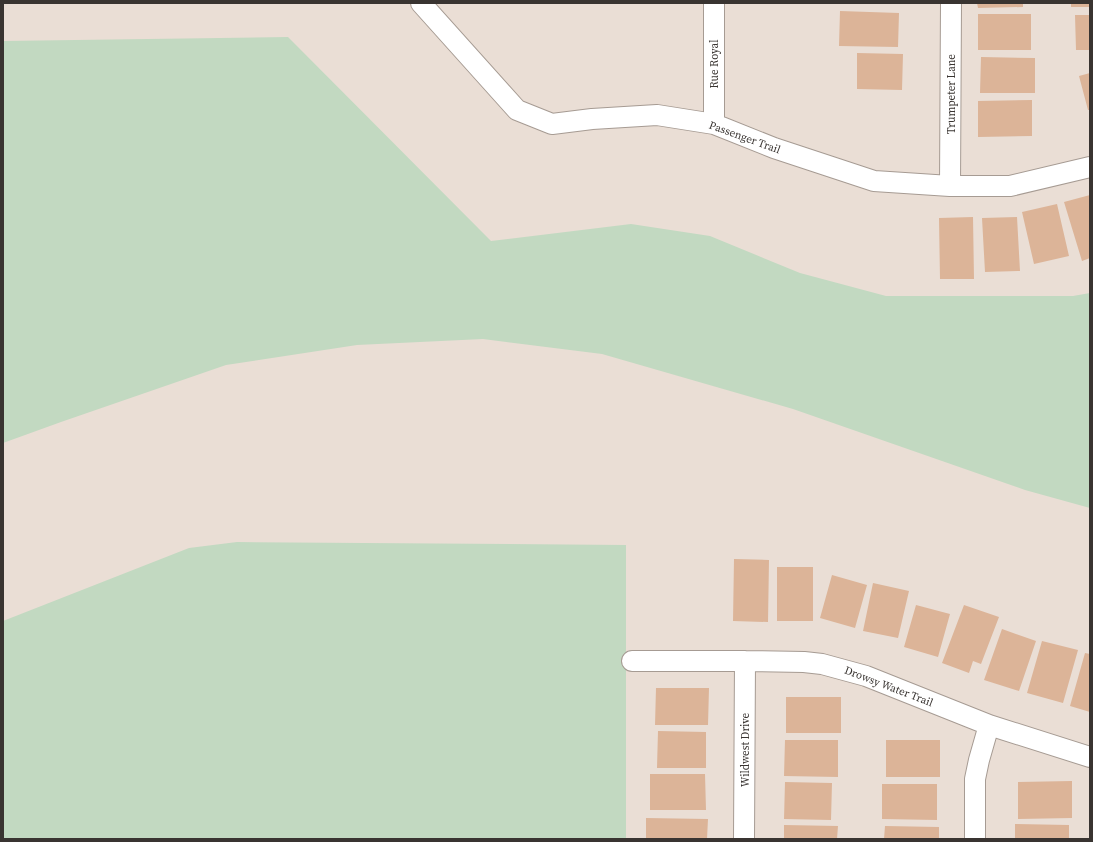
<svg xmlns="http://www.w3.org/2000/svg" width="1093" height="842" font-family="'Source Serif 4',serif">
<style>
.green{fill:#c2d9c1}
.building{fill:#dcb498}
.lines{fill:none;stroke-linecap:round;stroke-linejoin:round}
.minor-casing{stroke:#a69b93;stroke-width:22}
.minor{stroke:#fff;stroke-width:20}
.labels{text-anchor:middle;stroke-width:3;stroke-linejoin:round;paint-order:stroke}
.street-label{font-size:11px;fill:#393431;stroke:#fff}
</style>
<rect width="100%" height="100%" fill="#eaded5"/>
<path class="green" d="M288,37L491,241L631,224L710,236L800,273L886,296H1073L1090,293V508L1025,490L793,409L602,354L483,339L357,345L226,365L61,422L3,443V41Z
M237,542L626,545V839H3V621L189,548Z"/>
<path class="building" d="M977,3H1023V7L978,8Z
M1071,3H1090V7H1071Z
M840,11L899,13L898,47L839,46Z
M978,14H1031V50H978Z
M1075,15H1090V50H1076Z
M857,53L903,54L902,90L857,89Z
M981,57L1035,58V93H980Z
M1090,73V110H1088L1079,76Z
M1032,100V136L978,137V101Z
M1090,195V258L1082,261L1064,202Z
M1057,204L1069,256L1034,264L1022,212Z
M973,217L974,279H940L939,218Z
M1017,217L1020,271L985,272L982,218Z
M734,559L769,560L768,622L733,621Z
M777,567H813V621H777Z
M832,575L867,585L855,628L820,618Z
M873,583L909,591L898,638L863,631Z
M916,605L950,614L938,657L904,647Z
M964,605L999,617L981,664L973,661L969,673L942,663Z
M1002,629L1036,641L1019,691L984,680Z
M1042,641L1078,650L1063,703L1027,693Z
M1085,653L1090,654V712L1070,706Z
M656,688H709L708,725H655Z
M786,697H841V733H786Z
M658,731L706,732V768H657Z
M785,740H838V777L784,776Z
M886,740H940V777H886Z
M650,774H705L706,810H650Z
M1072,781V818L1018,819V782Z
M785,782L832,783L831,820L784,819Z
M882,784H937V820L882,819Z
M646,818L708,819L707,839H646Z
M1015,824L1069,825V839H1015Z
M784,825L838,826L837,839H784Z
M885,826L939,827V839H884Z"/>
<g class="lines">
<g class="minor-casing">
<path id="minor" d="M421,3L517,110L552,124L592,119L657,115L714,124L774,148L874,181L950,186H1010L1090,167
M714,3V124
M950,186L951,3
M632,661H745L804,662L822,664L866,676L989,725L1090,757
M744,839L745,661
M975,839V779L979,760L989,725"/>
</g>
<use href="#minor" class="minor"/>
</g>
<g class="labels">
<g class="street-label">
<text transform="translate(714 64) rotate(-90)" y="4">Rue Royal</text>
<text transform="translate(951 94) rotate(-90)" y="4">Trumpeter Lane</text>
<text transform="translate(745 137) rotate(20)" y="4">Passenger Trail</text>
<text transform="translate(889 686) rotate(21)" y="4">Drowsy Water Trail</text>
<text transform="translate(745 750) rotate(-90)" y="4">Wildwest Drive</text>
</g>
</g>
<rect width="1093" height="842" fill="none" stroke="#393431" stroke-width="8"/>
</svg>
